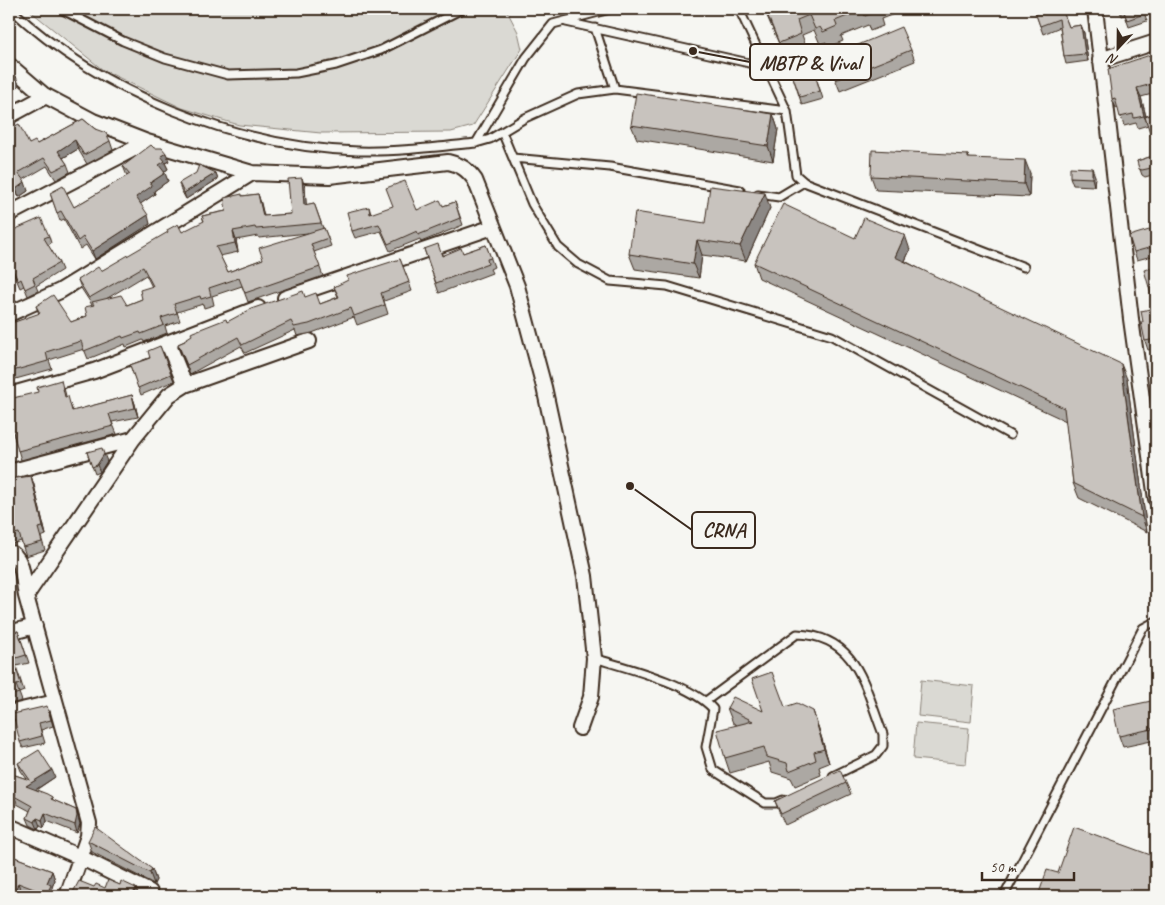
<svg xmlns="http://www.w3.org/2000/svg" width="1165" height="905" font-family="Caveat,sans-serif">
<style>
.green{fill:#dad9d3;stroke:#8a8278}
.lines{fill:none;stroke-linecap:round;stroke-linejoin:round}
.service-casing{stroke:#3b2a1e;stroke-width:11}
.minor-casing{stroke:#3b2a1e;stroke-width:18}
.service{stroke:#f6f6f2;stroke-width:7}
.minor{stroke:#f6f6f2;stroke-width:14}
.wall{fill:#aca8a3;stroke:#3b2a1e;fill-rule:evenodd}
.shaded-wall{fill:#8c8885;stroke:#3b2a1e}
.building{fill:#c8c3be;stroke:#3b2a1e}
.leader{fill:none;stroke:#3b2a1e;stroke-width:2}
.callout-dot{fill:#3b2a1e;stroke:#f6f6f2;stroke-width:2}
.callout{fill:#f6f6f2;stroke:#3b2a1e;stroke-width:2}
.callout-label{font-size:21px;text-anchor:middle;font-weight:bold;fill:#3b2a1e}
</style>
<rect width="100%" height="100%" fill="#f6f6f2"/>
<filter id="ink" filterUnits="userSpaceOnUse"><feTurbulence type="fractalNoise" baseFrequency=".02" numOctaves="2"/><feDisplacementMap in="SourceGraphic" scale="10" xChannelSelector="R" yChannelSelector="G"/><feConvolveMatrix kernelMatrix="1 2 1 2 8 2 1 2 1" color-interpolation-filters="sRGB"/></filter>
<g filter="url(#ink)">
<path class="green" d="M28,9H506L518,32L522,49L473,126L451,132L321,133L239,125L182,108L103,70Z
M921,680L974,686L971,722L918,716Z
M916,723L969,728L966,764L913,759Z"/>
<g class="lines">
<g class="service-casing">
<path id="service" d="M11,9C101,93 235,147 358,151C397,152 437,147 476,143L490,139L525,118L578,94L615,89L787,111
M61,9L123,41L165,58L228,75L296,73L336,65L381,50L462,9
M739,9L787,111L796,175L804,182L1024,267
M566,22L767,67
M595,28L615,89
M502,132L532,204L558,247L578,264L610,281L667,286L832,336L1010,435
M476,143L526,58L553,24L610,9
M513,158L610,167L740,190
M758,194L779,197L804,182
M594,658C627,668 691,684 713,709L706,747L713,770L765,803H776L783,800
M706,701L797,634C858,636 864,686 883,734V746L876,755L833,776
M1004,896L1143,628L1156,621"/>
</g>
<g class="minor-casing">
<path id="minor" d="M1095,9L1131,319L1156,499
M1100,60L1156,42
M9,65L44,95L93,121L147,142L252,173L329,176L448,162C461,165 467,169 475,180L517,286L544,387L585,576L594,658L591,697L580,728
M9,116L46,96
M9,214L147,142
M285,298L493,227
M9,314L60,291L252,173
M168,343L185,385
M9,395L94,371L258,308
M9,472L133,439
M9,552C24,557 23,582 26,596
M9,633L35,626
M9,713L55,702
M9,826L82,858L150,892
M67,896L88,836L89,823L26,596L133,439L169,395L185,385L309,341"/>
</g>
<use href="#service" class="service"/>
<use href="#minor" class="minor"/>
</g>
<path class="wall" d="M764,9H921L909,14L907,9L881,19L883,26L870,31L868,25L841,36L843,41L828,47L826,42L820,44L814,30L802,35L807,49L785,58Z
M1034,9H1062L1069,27L1081,25L1084,33L1088,61L1066,64L1064,56L1060,27L1043,34Z
M1119,9H1143L1147,21L1129,27L1125,15L1122,16Z
M911,50L915,61L840,91L827,58Z
M1156,53V93L1141,97L1146,116L1156,113V151L1148,125L1138,128L1136,123L1124,126L1118,108H1116L1112,99Z
M814,71L823,99L802,105L793,77Z
M773,114L778,129L773,161L637,139L631,125Z
M83,119L110,141L113,150L87,164L78,149L63,158L67,164L70,172L56,180L47,166L23,180L28,191L19,197L11,187L9,188V129L29,144H37Z
M968,155L969,158L1030,173L1029,197L876,190L871,176Z
M1156,155V174L1145,177L1142,175L1137,161Z
M169,161L165,163L168,169L164,172L168,181L154,191L155,194L140,204L150,224L95,259L86,245L80,249L64,219L60,221L50,193L74,207L127,176L123,166Z
M216,173L218,179L186,199L181,190L179,183Z
M1095,176L1094,186L1073,185L1070,177Z
M305,187L306,205L314,203L323,228H324L331,246L314,252L323,276L248,302L242,286L212,296L214,305L204,308L203,304L177,312L180,321L165,326L167,333L144,342L143,340L126,347L125,344L88,359L84,349L49,360L52,369L12,380L13,385L9,387V324L39,314L36,306L71,322L87,316L92,305L81,288L78,280L101,271L204,222L202,216L226,211L242,196L258,194L264,216L291,214ZM308,233L263,259L228,272L220,256L238,252L236,240L258,236L259,238ZM146,275L152,287L142,299L127,305L106,299Z
M455,202L463,225L421,242L420,239L390,251L381,231L355,238L352,231L369,207L371,214L417,210L443,206Z
M770,208L746,261L702,255L699,278L635,269L629,254Z
M1156,228V255L1137,260L1134,252Z
M9,232L49,236L51,243L48,245L59,263L62,270L36,286L38,291L28,296L24,286L20,288L9,262Z
M855,238L910,250L905,261L1127,379L1147,532L1079,498L1073,483L1066,421L759,278L754,263Z
M486,245L494,267L490,269L492,273L439,293L424,249L443,255L463,253Z
M400,259L412,291L384,301L388,314L357,325L354,317L312,333L297,336L295,330L245,353L241,346L190,374L178,344L227,322L305,297L320,304L338,297L334,287Z
M1156,267V348L1148,350L1145,341L1143,322L1155,308Z
M160,346L174,381L141,395L130,365L150,358Z
M64,388L66,396L73,411L132,395L135,404L138,417L112,422L117,434L21,460L13,433L9,434V399Z
M87,452L107,461L100,472L95,474Z
M31,476L34,485L46,535L41,537L45,550L26,556L21,541L9,545V479Z
M18,631L29,663L16,666L24,691L19,693L22,701L9,704V633Z
M1156,700V740L1123,747L1119,736Z
M785,707L818,726L829,763L819,767L821,775L795,786L791,778L772,772L769,762L730,773L725,758L737,725L733,723L727,708L763,711Z
M49,712L53,726L41,730L45,743L23,748L20,742Z
M18,763L55,777L36,790L52,797L53,800L76,810L80,824L77,833L47,821L44,828L40,826L38,829L30,825L27,818L30,811L17,804L16,800L9,798V773L27,779L21,771Z
M846,783L851,794L785,825L779,812L775,801Z
M88,841L152,869L156,880L154,884L92,852Z
M9,855L52,871L55,880L52,887L54,893L53,896H34L21,891L20,896Z"/>
<path class="shaded-wall" d="M1081,25L1084,33L1088,61L1085,54Z
M16,76L19,85L9,97V85Z
M1137,88L1141,97L1148,125L1144,116Z
M773,114L778,129L773,161L768,146Z
M75,140L78,149L61,159L58,151Z
M166,153L169,161L165,163L168,169L162,173L159,165L161,156Z
M1025,160L1030,173L1029,197L1024,184Z
M1092,168L1095,176L1094,186L1092,178Z
M165,173L168,181L154,191L155,194L139,205L136,197L150,183Z
M216,173L218,179L186,199L184,193Z
M302,178L305,187L307,214L304,205Z
M25,182L28,191L19,197L16,189Z
M765,193L770,208L746,261L740,246Z
M258,194L261,203L266,225L263,216Z
M148,215L150,224L95,259L92,251Z
M233,231L236,240L238,252L235,243Z
M905,235L910,250L900,271L895,257Z
M697,240L702,255L699,278L693,264Z
M1121,364L1127,379L1147,532L1142,517Z
M132,395L135,404L138,417L135,408Z
M104,454L107,461L100,472L97,465Z
M31,476L34,485L46,535L43,527Z
M813,711L818,726L829,763L824,749Z
M52,770L55,777L29,794L26,786Z
M76,810L80,824L77,833L75,825Z
M45,813L47,821L44,828L42,820Z
M37,818L40,826L38,829L35,822Z
M152,869L156,880L154,884L150,873Z
M52,871L55,880L52,887L54,893L53,896H48L47,883Z
M18,883L21,891L20,896H13Z
M136,888L139,896H132Z"/>
<path class="building" d="M765,9H877L878,11L865,16L862,10L835,21L837,26L823,32L820,27L815,29L809,15L797,20L801,34L779,43Z
M1034,9H1062L1069,27L1081,25L1085,54L1064,56L1059,19L1040,26Z
M1123,9H1142L1144,14L1127,20Z
M901,27L911,50L836,80L827,58Z
M1156,53V83L1137,88L1144,116L1134,118L1133,114L1120,117L1115,98L1112,99L1108,69Z
M9,70L16,76L9,85Z
M814,71L820,91L800,97L793,77Z
M636,93L773,114L768,146L631,125Z
M1156,113V144L1154,145L1145,117Z
M83,119L95,129L106,133L110,141L84,155L75,140L58,151L67,164L53,171L44,158L18,173L25,182L16,189L9,179V129L19,124L29,144L35,141L37,144Z
M151,145L154,148H162L166,153L161,156L165,161L159,165L165,173L150,183L152,186L136,197L148,215L92,251L83,237L78,241L61,211L57,213L50,193L63,186L74,207L130,174L123,166Z
M872,150L968,155V158L1025,160L1024,184L871,176Z
M1156,155V167L1142,170L1139,169L1137,161Z
M199,165L216,173L184,193L179,183L196,173Z
M1070,167L1092,168V178L1070,177Z
M302,178L304,205L314,203L321,223L256,229L255,227L233,231L235,243L216,247L228,272L263,259L259,248L324,228L328,238L311,244L320,267L245,293L239,278L209,288L211,296L201,299L200,296L174,304L177,313L161,318L164,325L141,334L140,332L123,338L122,336L84,351L81,341L46,352L48,361L9,372L10,376L9,377V324L40,313L36,306L53,295L71,322L87,316L85,307L94,305L92,302L121,295L127,305L142,299L140,290L153,286L143,267L89,298L78,280L98,267L101,271L168,232L167,230L178,224L182,232L204,221L202,216L226,211L224,198L242,194V196L258,194L263,216L291,214L288,179Z
M405,181L417,210L440,200L443,206L455,202L460,218L418,235L417,231L388,244L379,224L352,231L347,212L369,207L370,214L393,206L386,188Z
M710,186L765,193L740,246L697,240L693,264L629,254L635,212L705,223Z
M783,204L855,238L864,218L905,235L895,257L1121,364L1142,517L1073,483L1064,408L754,263Z
M41,218L49,236L44,238L59,263L33,278L35,284L25,289L21,279L18,281L9,261V250H10L9,247V232Z
M1156,228V246L1134,252L1129,236Z
M438,244L442,256L461,248L463,253L486,245L491,258L487,259L488,264L436,283L424,249Z
M400,259L409,282L381,293L385,305L354,316L351,308L309,324L294,327L291,321L242,345L238,337L187,365L178,344L185,341L184,340L192,335L191,333L193,332L226,319L227,322L251,309L303,291L305,297L316,293L320,304L339,297L334,287L348,280L347,276Z
M1156,267V339L1145,341L1141,322H1143L1141,311L1155,308L1144,270Z
M160,346L171,374L138,388L130,365L150,358L148,351Z
M1153,364H1156V380L1155,381Z
M61,380L65,397L68,396L72,411L132,395L135,408L109,414L113,426L18,451L11,424L9,425V399L38,392L37,387Z
M102,448L104,454L97,465L92,467L87,452Z
M31,476L43,527L38,528L42,542L23,547L19,533L9,535V479Z
M18,631L26,655L13,659L21,684L16,685L19,693L9,696V633Z
M772,672L785,707L797,703L813,711L824,749L814,752L816,760L789,771L787,763L767,757L764,747L725,758L717,730L753,721L727,708L733,697L763,711L752,679Z
M1156,700V728L1119,736L1113,709Z
M47,706L51,720L39,723L42,736L20,742L13,714Z
M39,750L52,770L26,786L47,794L52,797L51,799L76,810L77,816L75,825L45,813L42,820L37,818L35,822L27,818L32,806L14,796L16,794L9,791V773L30,780L18,763Z
M840,770L846,783L781,814L775,801Z
M95,827L152,869L150,873L88,841Z
M1074,827L1156,857V896H1038L1047,870L1058,873Z
M9,855L52,871L47,883L51,885L47,894L18,883L13,896H9Z
M108,880L120,885L121,881L136,888L132,896H71L79,881L94,887L96,884L105,888Z"/>
</g>
<path class="leader" d="M693 51L750 62M630 486L692 530"/>
<g class="callout-dot">
<circle cx="693" cy="51" r="5"/>
<circle cx="630" cy="486" r="5"/>
</g>
<g class="callout">
<rect x="750" y="44" width="121" height="36" rx="5"/>
<rect x="692" y="512" width="63" height="36" rx="5"/>
</g>
<g class="callout-label">
<text x="810" y="70">MBTP &amp; Vival</text>
<text x="724" y="537">CRNA</text>
</g>
<rect width="1165" height="905" fill="none" stroke="#f6f6f2" stroke-width="30"/>
<rect x="15" y="15" width="1135" height="875" fill="none" stroke="#3b2a1e" stroke-width="2" filter="url(#ink)"/>
<g transform="translate(1118 48) rotate(202)" stroke="#f6f6f2" stroke-width="4" paint-order="stroke">
<path d="M0-4L9 19L0 12L-9 19Z" fill="#3b2a1e"/>
<text y="-8" font-size="14" font-weight="bold" text-anchor="middle" fill="#3b2a1e">N</text>
</g>
<path d="M982 872v8h92v-8" fill="none" stroke="#3b2a1e" stroke-width="2.5"/>
<text x="990" y="872" font-size="15" fill="#3b2a1e" stroke="#f6f6f2" stroke-width="4" paint-order="stroke">50 m</text>
</svg>
